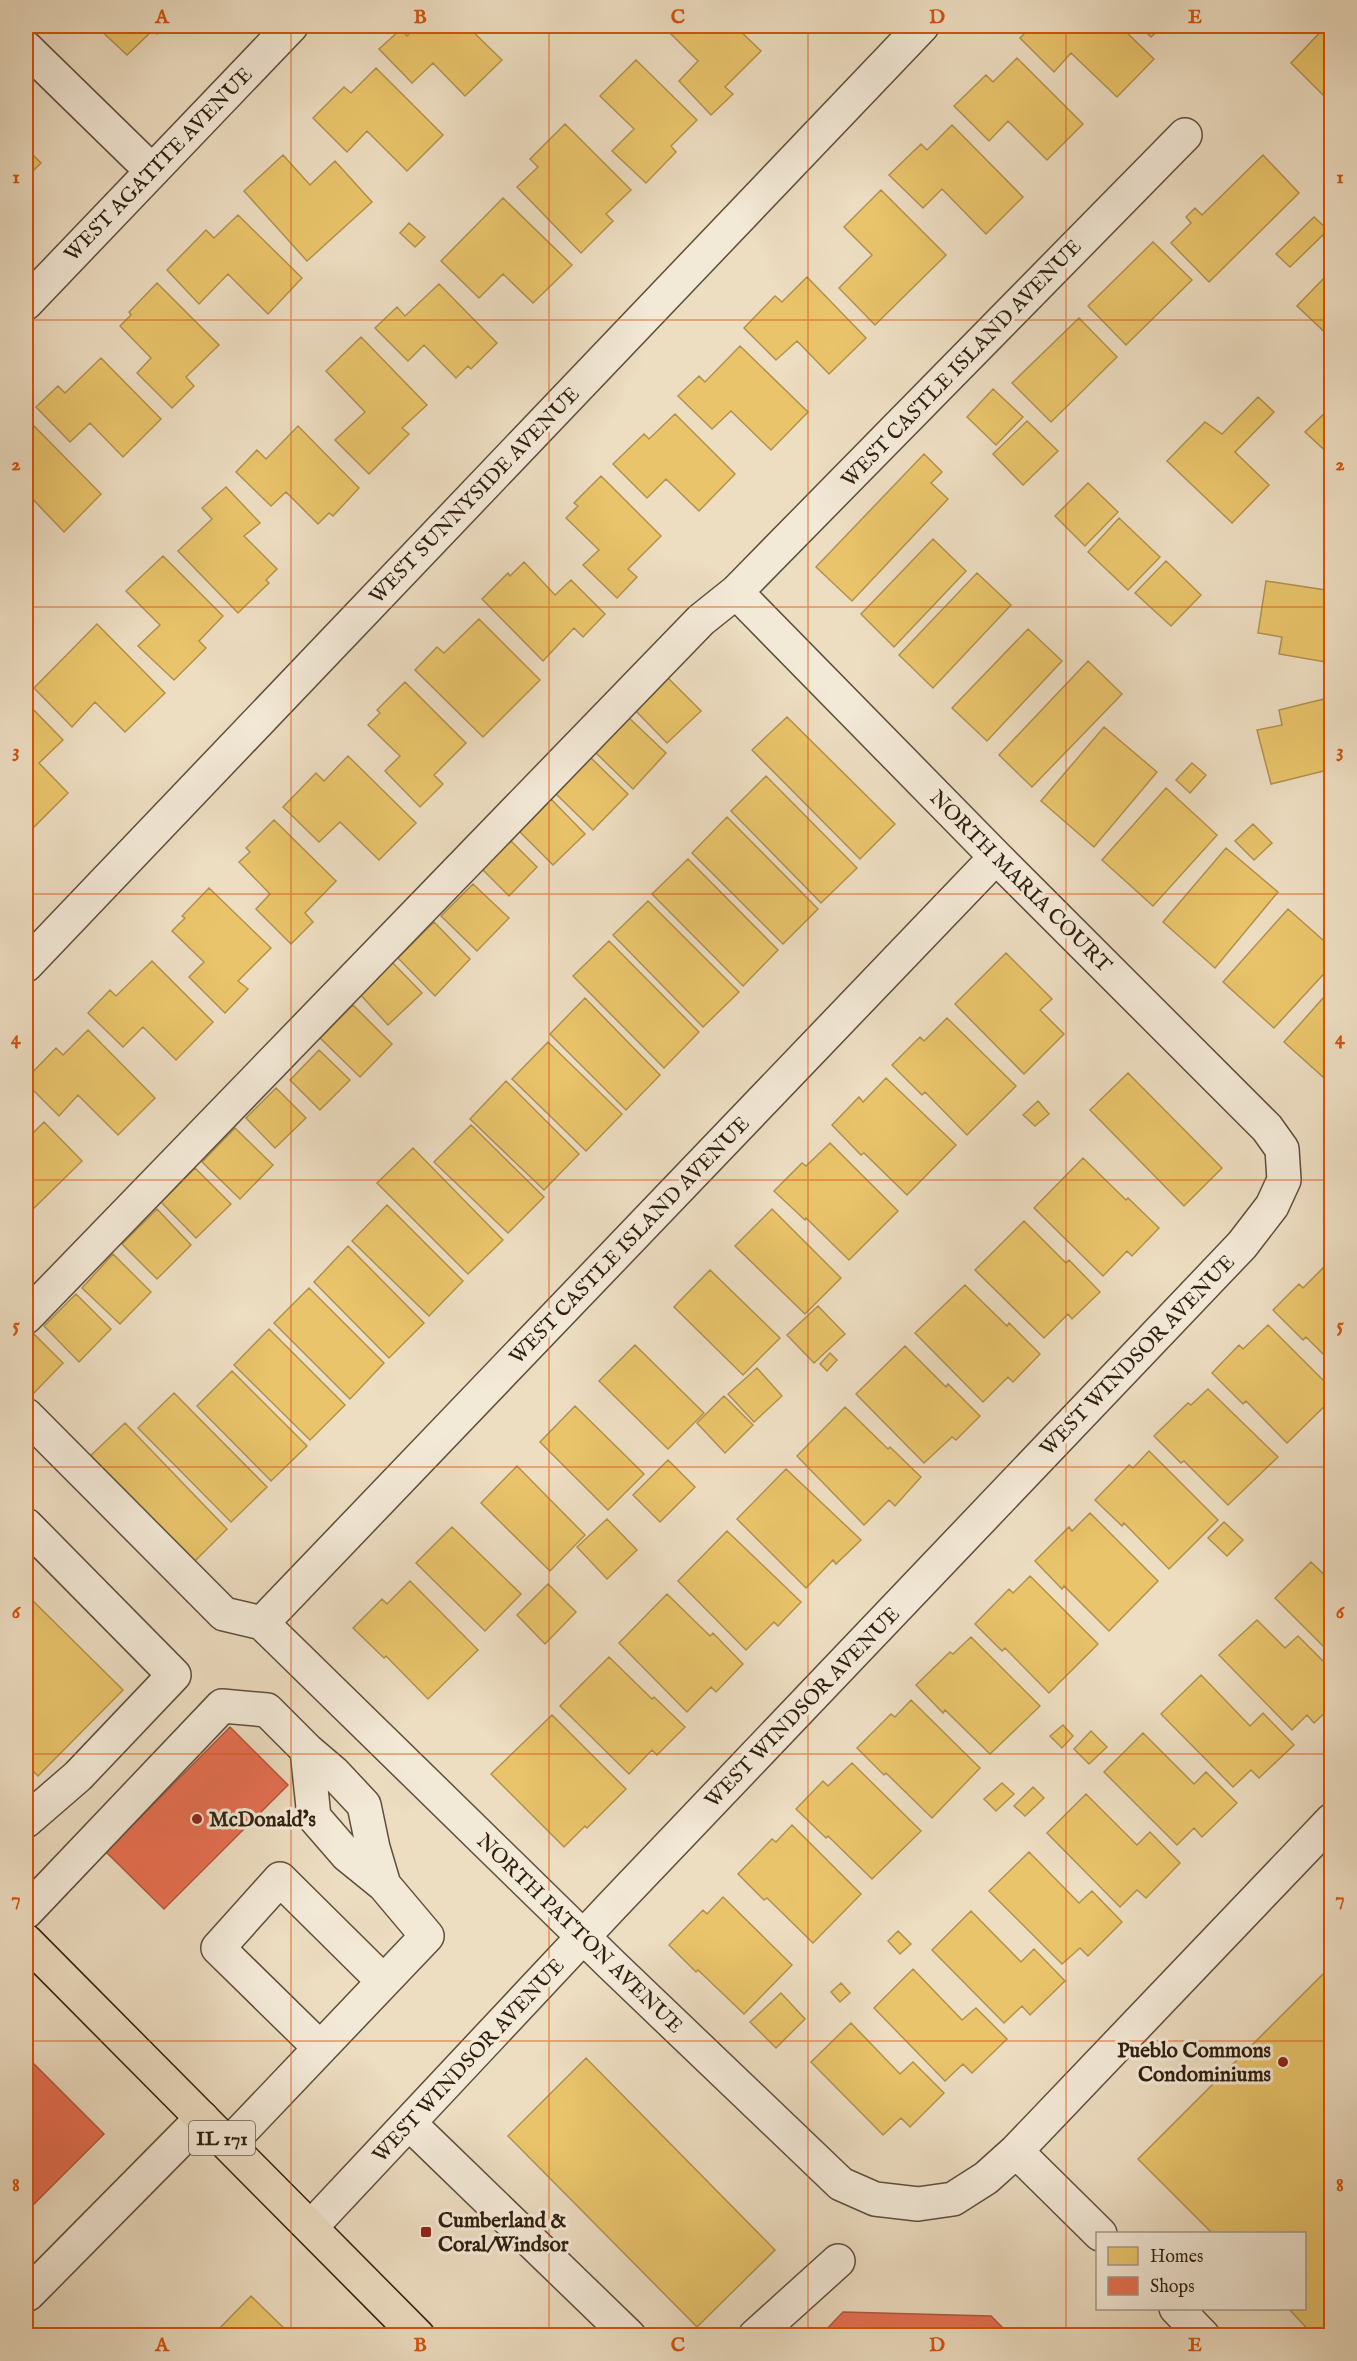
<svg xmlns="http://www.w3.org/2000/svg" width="1357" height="2361" font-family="'IM FELL English',serif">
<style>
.homes{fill:#e9c46a;stroke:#b2924e;stroke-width:1.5}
.shops{fill:#e76f51;stroke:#b0573d;stroke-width:1.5}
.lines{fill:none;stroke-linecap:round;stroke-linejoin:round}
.minor-casing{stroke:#5f4e3b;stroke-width:36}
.major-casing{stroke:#301f0e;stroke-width:36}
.minor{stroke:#f3e9d7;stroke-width:33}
.major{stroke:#edddc1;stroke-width:33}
.grid{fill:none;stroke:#d6530c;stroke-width:1.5;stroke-opacity:0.55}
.poi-dot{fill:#8f2418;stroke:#f3e9d7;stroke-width:2}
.labels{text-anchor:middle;stroke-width:6;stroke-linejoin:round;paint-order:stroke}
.shield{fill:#f3e9d7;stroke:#6a5c4a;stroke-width:1.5}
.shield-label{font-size:20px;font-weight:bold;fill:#301f0e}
.street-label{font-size:21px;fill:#301f0e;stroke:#f3e9d7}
.poi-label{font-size:21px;font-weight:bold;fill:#301f0e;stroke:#f3e9d7;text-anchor:start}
.neatline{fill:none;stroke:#d6530c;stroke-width:2}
.grid-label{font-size:20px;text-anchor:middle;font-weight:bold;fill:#d6530c}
</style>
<rect width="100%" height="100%" fill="#edddc1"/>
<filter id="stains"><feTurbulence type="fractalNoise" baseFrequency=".00333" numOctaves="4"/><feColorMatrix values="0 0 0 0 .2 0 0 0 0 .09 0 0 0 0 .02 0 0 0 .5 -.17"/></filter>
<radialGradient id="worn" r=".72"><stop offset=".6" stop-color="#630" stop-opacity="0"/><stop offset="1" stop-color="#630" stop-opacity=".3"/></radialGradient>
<path class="homes" d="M96,26H165L157,34L153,30L127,55Z
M417,26H467L502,60L465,96L433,63L412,83L379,49L401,29L407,36Z
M663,26H735L761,51L725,87L733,94L711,115L679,81L698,61Z
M1032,26H1120L1154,59L1117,97L1071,53L1054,72L1020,38Z
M1140,26H1163L1151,37Z
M1326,26H1332V92L1326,98L1291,63Z
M1017,58L1083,124L1047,160L1008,121L989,141L954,106L986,75L993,82Z
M636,60L697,120L671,146L676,152L646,183L612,151L634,129L600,96Z
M376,68L443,135L407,171L367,131L347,152L313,118L344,87L351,93Z
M565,124L631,190L606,214L613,221L581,253L517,187L538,167L530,159Z
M952,125L1023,197L986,234L942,189L923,208L889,175L921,144L927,150Z
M26,148L41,163L26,178Z
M283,155L310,185L335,161L372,202L307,261L244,191Z
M1263,155L1299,193L1209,282L1171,243L1191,223L1186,217L1195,208L1202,215Z
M881,190L946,255L875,325L839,288L872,255L844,227Z
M503,198L572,265L533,303L503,274L479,298L441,261Z
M238,215L302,278L268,314L228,274L199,304L167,270L206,230L214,238Z
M1314,217L1328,230L1290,267L1276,254Z
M409,223L425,237L415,247L400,233Z
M1153,242L1192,280L1126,345L1088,306Z
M1327,275L1332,279V339L1297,306Z
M807,277L866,338L829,374L797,341L776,360L744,328L775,296L782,302Z
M157,283L219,345L186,377L194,386L172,408L137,373L151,358L120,326L131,315L129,312Z
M439,284L497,343L471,369L468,366L456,378L424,345L408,361L375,328L397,307L405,316Z
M1079,318L1117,357L1051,422L1012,383Z
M361,337L427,405L402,428L409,434L369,474L335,440L365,412L326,371Z
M740,346L808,412L771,450L731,411L712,429L678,396L699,376L705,382Z
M101,358L161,419L123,457L90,423L70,442L36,407L58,386L65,393Z
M993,389L1023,417L996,445L967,417Z
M1258,397L1274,412L1235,452L1269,485L1232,523L1167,461L1205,422L1222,434Z
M1332,406V457L1305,432Z
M675,414L735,474L699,511L666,479L647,498L613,464L644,434L649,439Z
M1027,421L1058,451L1023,485L993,454Z
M34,426L101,494L64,532L26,492V435Z
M298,426L359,488L333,516L329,513L318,524L286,492L271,506L236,472L257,450L266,459Z
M924,454L942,472L931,483L948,499L852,601L816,567Z
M601,476L661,536L628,569L637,577L617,598L583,565L599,550L566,518L578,506L574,503Z
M1088,483L1118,512L1085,546L1055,516Z
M226,487L260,523L244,536L277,569L266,580L269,583L238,613L178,551L212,519L202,508Z
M1119,518L1160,557L1128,590L1088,552Z
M933,539L966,571L894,647L861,614Z
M163,556L223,616L199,641L206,648L174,680L138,646L160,625L126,591Z
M1166,561L1201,595L1171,626L1135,593Z
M524,562L555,595L571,580L605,614L583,637L574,628L543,661L482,599L508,573L510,576Z
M977,573L1011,605L933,688L899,655Z
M1266,581L1332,591V663L1279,654L1282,637L1258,633Z
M479,619L540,680L483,737L415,670L437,647L444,653Z
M97,624L165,693L125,732L95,702L72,727L34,688Z
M1028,629L1062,661L987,741L952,708Z
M1088,661L1122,694L1032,787L999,755Z
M663,673L701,711L667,743L631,706Z
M405,682L466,743L434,775L443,784L420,807L385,771L400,756L368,725L380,713L377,710Z
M1332,697V769L1271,784L1257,730L1282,725L1279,710Z
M26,702L63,740L39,763L68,793L28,833L26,830Z
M628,717L666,753L633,789L595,752Z
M787,717L895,824L860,859L752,750Z
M1104,727L1157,772L1094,847L1041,801Z
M348,756L416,823L379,860L340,822L319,842L283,807L316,773L324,781Z
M590,757L628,794L593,830L555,793Z
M1192,763L1206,775L1190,793L1176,780Z
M766,776L857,868L821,903L731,811Z
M1166,788L1217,835L1153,906L1102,860Z
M551,799L585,834L553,865L518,830Z
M727,817L818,909L783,944L692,853Z
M274,820L336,881L305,913L313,922L291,944L256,909L270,894L239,862L250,852L246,848Z
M1253,824L1272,843L1254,860L1235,841Z
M507,837L537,867L509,896L479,866Z
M1226,848L1278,892L1215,968L1163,922Z
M688,859L778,950L743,986L652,894Z
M473,884L509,918L477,951L441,916Z
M209,888L271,948L238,981L248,989L225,1013L189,977L204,962L172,931L185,918L182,916Z
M648,901L739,992L703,1027L613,935Z
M1288,909L1332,948V965L1274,1028L1223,982Z
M434,922L470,959L435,996L398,958Z
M609,941L699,1032L664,1068L573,976Z
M1006,953L1052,999L1040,1010L1064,1034L1024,1074L955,1004Z
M152,961L213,1022L176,1060L143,1027L123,1047L88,1013L110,990L116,996Z
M391,961L422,993L388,1025L358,992Z
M1332,988V1085L1284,1042Z
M585,998L660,1075L626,1110L550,1034Z
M353,1005L392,1044L360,1077L320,1038Z
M947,1018L1016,1086L967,1135L925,1092L922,1095L892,1065L920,1037L924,1041Z
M88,1030L155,1098L118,1135L78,1095L59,1116L26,1083V1079L56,1048L63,1055Z
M548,1042L622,1114L586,1151L512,1079Z
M319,1050L350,1080L320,1110L290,1080Z
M1128,1073L1222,1168L1184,1206L1090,1110Z
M886,1078L956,1145L907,1195L864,1153L861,1155L832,1125L859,1097L863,1102Z
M506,1081L579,1154L544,1190L470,1119Z
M276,1088L306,1118L275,1148L246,1118Z
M1038,1101L1049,1114L1035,1126L1023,1115Z
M44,1122L82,1161L26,1216V1140Z
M471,1125L544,1197L508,1233L434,1162Z
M235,1128L273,1165L240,1199L202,1162Z
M830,1143L898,1211L849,1260L806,1218L805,1220L774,1191L802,1163L806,1166Z
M413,1148L503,1240L468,1274L377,1183Z
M1083,1158L1126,1200L1128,1198L1159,1228L1132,1256L1127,1251L1103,1276L1034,1208Z
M195,1168L231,1204L196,1238L161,1202Z
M387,1205L463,1281L429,1316L352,1241Z
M157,1209L191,1245L157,1279L122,1244Z
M772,1209L841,1278L805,1314L735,1246Z
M1024,1221L1066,1263L1069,1260L1100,1292L1072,1319L1068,1314L1044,1338L975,1270Z
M348,1246L424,1323L389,1358L314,1282Z
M113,1254L151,1292L120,1324L82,1288Z
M1328,1263L1332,1266V1363L1306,1337L1303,1340L1273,1310L1299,1284L1303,1288Z
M710,1270L780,1338L743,1375L674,1307Z
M965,1285L1007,1326L1009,1323L1040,1354L1013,1382L1008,1377L983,1402L915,1333Z
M309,1288L384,1363L350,1399L274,1323Z
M76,1294L111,1329L79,1362L44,1326Z
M818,1306L845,1334L814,1363L787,1335Z
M1268,1325L1332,1389V1399L1287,1443L1246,1401L1243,1404L1212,1373L1239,1345L1243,1349Z
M269,1329L345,1405L310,1440L234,1365Z
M34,1334L63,1363L34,1393L26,1384V1343Z
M635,1345L704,1413L668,1449L599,1381Z
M905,1346L946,1387L948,1384L980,1416L956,1440L952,1437L924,1463L856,1394Z
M830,1353L837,1360L827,1371L820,1364Z
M757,1368L782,1396L754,1422L728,1394Z
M232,1371L307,1446L271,1481L197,1406Z
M1208,1389L1278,1457L1228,1505L1184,1461L1181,1463L1154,1436L1188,1403L1191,1405Z
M174,1393L267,1487L231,1522L138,1428Z
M724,1396L753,1425L725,1453L697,1423Z
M575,1406L644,1474L608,1510L540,1442Z
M845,1407L888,1449L890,1447L921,1477L895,1506L889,1500L864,1525L797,1456Z
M125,1423L227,1529L192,1564L88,1458Z
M1149,1451L1218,1520L1169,1569L1124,1523L1122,1526L1095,1500L1129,1465L1133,1468Z
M668,1460L695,1487L660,1522L633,1495Z
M517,1466L585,1535L550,1571L481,1503Z
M786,1469L861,1540L836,1564L833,1560L806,1588L737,1519Z
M1090,1513L1158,1581L1109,1631L1064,1586L1062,1589L1035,1561L1069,1527L1072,1531Z
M607,1519L637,1550L607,1579L577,1547Z
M1224,1522L1243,1540L1227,1556L1208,1538Z
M452,1527L521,1594L485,1631L416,1563Z
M727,1531L801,1602L778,1626L774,1622L746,1650L678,1581Z
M1311,1562L1332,1582V1655L1275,1598Z
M1030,1576L1098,1644L1049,1693L1005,1648L1002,1651L975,1624L1009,1589L1013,1593Z
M410,1581L478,1650L428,1699L386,1656L384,1658L353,1628L382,1599L387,1604Z
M548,1584L576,1612L545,1644L517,1615Z
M26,1594L123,1690L38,1776L26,1764Z
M667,1594L710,1636L713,1633L743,1664L716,1692L711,1687L687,1712L619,1643Z
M1257,1620L1285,1648L1298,1636L1332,1670V1706L1314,1723L1307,1715L1292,1730L1219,1655Z
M971,1637L1040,1706L990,1754L945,1710L943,1713L916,1685L950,1652L953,1654Z
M609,1657L652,1699L654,1697L685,1727L657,1755L652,1750L629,1774L560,1706Z
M1201,1675L1250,1726L1263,1713L1294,1745L1259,1778L1251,1770L1233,1787L1161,1714Z
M911,1700L980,1768L932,1818L886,1773L884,1775L857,1748L891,1714L895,1717Z
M552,1715L626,1789L587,1828L585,1826L564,1847L491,1774Z
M1063,1725L1073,1736L1062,1748L1050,1736Z
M1091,1731L1107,1747L1089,1764L1074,1749Z
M1143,1733L1194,1784L1206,1772L1237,1803L1202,1837L1194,1828L1177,1845L1104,1772Z
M852,1763L921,1831L872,1879L828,1836L826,1838L796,1809L823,1781L828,1786Z
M1002,1783L1014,1794L996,1811L984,1799Z
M1033,1787L1044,1798L1025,1816L1014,1806Z
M1086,1794L1137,1845L1150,1832L1180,1863L1146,1898L1137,1890L1120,1907L1047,1833Z
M792,1825L861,1894L813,1943L767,1898L764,1900L738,1874L772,1839L776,1842Z
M1029,1852L1079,1903L1092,1891L1122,1922L1088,1956L1080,1948L1062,1964L989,1891Z
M723,1897L792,1965L744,2014L698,1970L696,1972L669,1945L703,1910L707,1914Z
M971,1911L1021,1962L1034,1949L1065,1981L1030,2015L1022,2006L1004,2023L932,1950Z
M898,1931L911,1944L900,1954L888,1941Z
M1332,1965V2336H1314L1288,2308H1304V2234H1213L1138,2159Z
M913,1969L962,2020L976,2008L1007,2039L972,2073L963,2064L945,2081L874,2008Z
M841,1983L850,1993L840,2002L831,1992Z
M781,1993L805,2019L776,2048L750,2022Z
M851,2023L900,2074L913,2062L944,2093L910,2127L901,2118L883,2135L811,2062Z
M586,2058L775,2250L697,2327L508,2136Z
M251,2296L292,2336H216L214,2334Z"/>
<path class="shops" d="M230,1727L288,1785L164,1909L106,1852Z
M26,2056L104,2134L26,2212Z
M843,2312L991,2316L1011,2336H820Z"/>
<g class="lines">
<g class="minor-casing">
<path id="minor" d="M26,48L152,171
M26,303L291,26
M26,965L922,26
M26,1317L701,620L736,592L1185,135
M26,1415L224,1614L262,1623
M26,1525L174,1675L78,1776L26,1821
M262,1623L612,1965L841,2184L875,2199L918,2204L953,2199L986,2178L1016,2151L1332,1820
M262,1623L996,857
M307,1750L334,1773L364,1805L373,1848L384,1885
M26,1912L222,1706L267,1710L307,1750L314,1817L347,1855L384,1885L427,1936L229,2144
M320,2048L218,1948L280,1879L383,1981
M409,2123L629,2336
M1016,2151L1100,2234
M311,2227L612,1906L1242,1245L1272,1206L1284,1180L1282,1149L1267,1128L996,857L736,592
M26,2292L28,2294L202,2118
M1176,2308L1203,2336
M755,2336L838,2261"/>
</g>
<g class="major-casing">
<path id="major" d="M26,1941L418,2336"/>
</g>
<use href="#minor" class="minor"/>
<use href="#major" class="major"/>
</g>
<path class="grid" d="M291,26V2336M549,26V2336M808,26V2336M1066,26V2336M26,320H1332M26,607H1332M26,894H1332M26,1180H1332M26,1467H1332M26,1754H1332M26,2041H1332"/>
<g class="poi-dot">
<circle cx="197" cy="1819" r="6"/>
<circle cx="1283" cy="2062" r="6"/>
<rect x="420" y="2226" width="12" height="12" rx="3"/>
</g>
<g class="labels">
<rect class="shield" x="189" y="2121" width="66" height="34" rx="4.5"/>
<g class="shield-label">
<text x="222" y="2145">IL 171</text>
</g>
<g class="street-label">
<text transform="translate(158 164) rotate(-46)" y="7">WEST AGATITE AVENUE</text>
<text transform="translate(961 363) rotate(-46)" y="7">WEST CASTLE ISLAND AVENUE</text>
<text transform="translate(474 495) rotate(-46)" y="7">WEST SUNNYSIDE AVENUE</text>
<text transform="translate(1021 881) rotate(45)" y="7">NORTH MARIA COURT</text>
<text transform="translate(629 1240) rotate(-46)" y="7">WEST CASTLE ISLAND AVENUE</text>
<text transform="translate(1137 1355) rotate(-46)" y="7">WEST WINDSOR AVENUE</text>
<text transform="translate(802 1707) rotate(-46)" y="7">WEST WINDSOR AVENUE</text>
<text transform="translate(580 1933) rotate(44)" y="7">NORTH PATTON AVENUE</text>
<text transform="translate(468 2060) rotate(-47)" y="7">WEST WINDSOR AVENUE</text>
</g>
<g class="poi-label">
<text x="209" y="1826">McDonald's</text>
<text x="1271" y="2057" text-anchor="end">Pueblo Commons<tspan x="1271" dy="24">Condominiums</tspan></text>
<text x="438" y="2227">Cumberland &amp;<tspan x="438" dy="24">Coral/Windsor</tspan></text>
</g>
</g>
<rect width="1357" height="2361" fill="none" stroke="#edddc1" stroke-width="66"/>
<rect x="1096" y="2232" width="210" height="78" fill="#f3e9d7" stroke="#a59887" stroke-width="1.5"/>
<rect x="1108" y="2247" width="30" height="18" fill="#e9c46a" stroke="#a59887" stroke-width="1.5"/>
<text x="1150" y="2262" font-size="18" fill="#301f0e">Homes</text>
<rect x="1108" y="2277" width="30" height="18" fill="#e76f51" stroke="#a59887" stroke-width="1.5"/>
<text x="1150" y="2292" font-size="18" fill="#301f0e">Shops</text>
<rect x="33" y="33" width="1291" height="2295" class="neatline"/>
<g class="grid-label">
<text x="162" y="23">A</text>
<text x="420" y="23">B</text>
<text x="678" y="23">C</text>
<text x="937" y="23">D</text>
<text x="1195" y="23">E</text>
<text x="16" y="183">1</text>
<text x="1340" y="183">1</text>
<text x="16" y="470">2</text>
<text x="1340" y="470">2</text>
<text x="16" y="757">3</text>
<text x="1340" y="757">3</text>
<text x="16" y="1044">4</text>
<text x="1340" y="1044">4</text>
<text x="16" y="1331">5</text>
<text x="1340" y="1331">5</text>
<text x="16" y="1618">6</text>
<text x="1340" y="1618">6</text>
<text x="16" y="1905">7</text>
<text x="1340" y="1905">7</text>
<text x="16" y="2191">8</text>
<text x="1340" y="2191">8</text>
<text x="162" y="2351">A</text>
<text x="420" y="2351">B</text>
<text x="678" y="2351">C</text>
<text x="937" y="2351">D</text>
<text x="1195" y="2351">E</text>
</g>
<rect width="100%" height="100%" filter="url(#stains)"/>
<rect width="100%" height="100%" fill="url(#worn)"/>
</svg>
